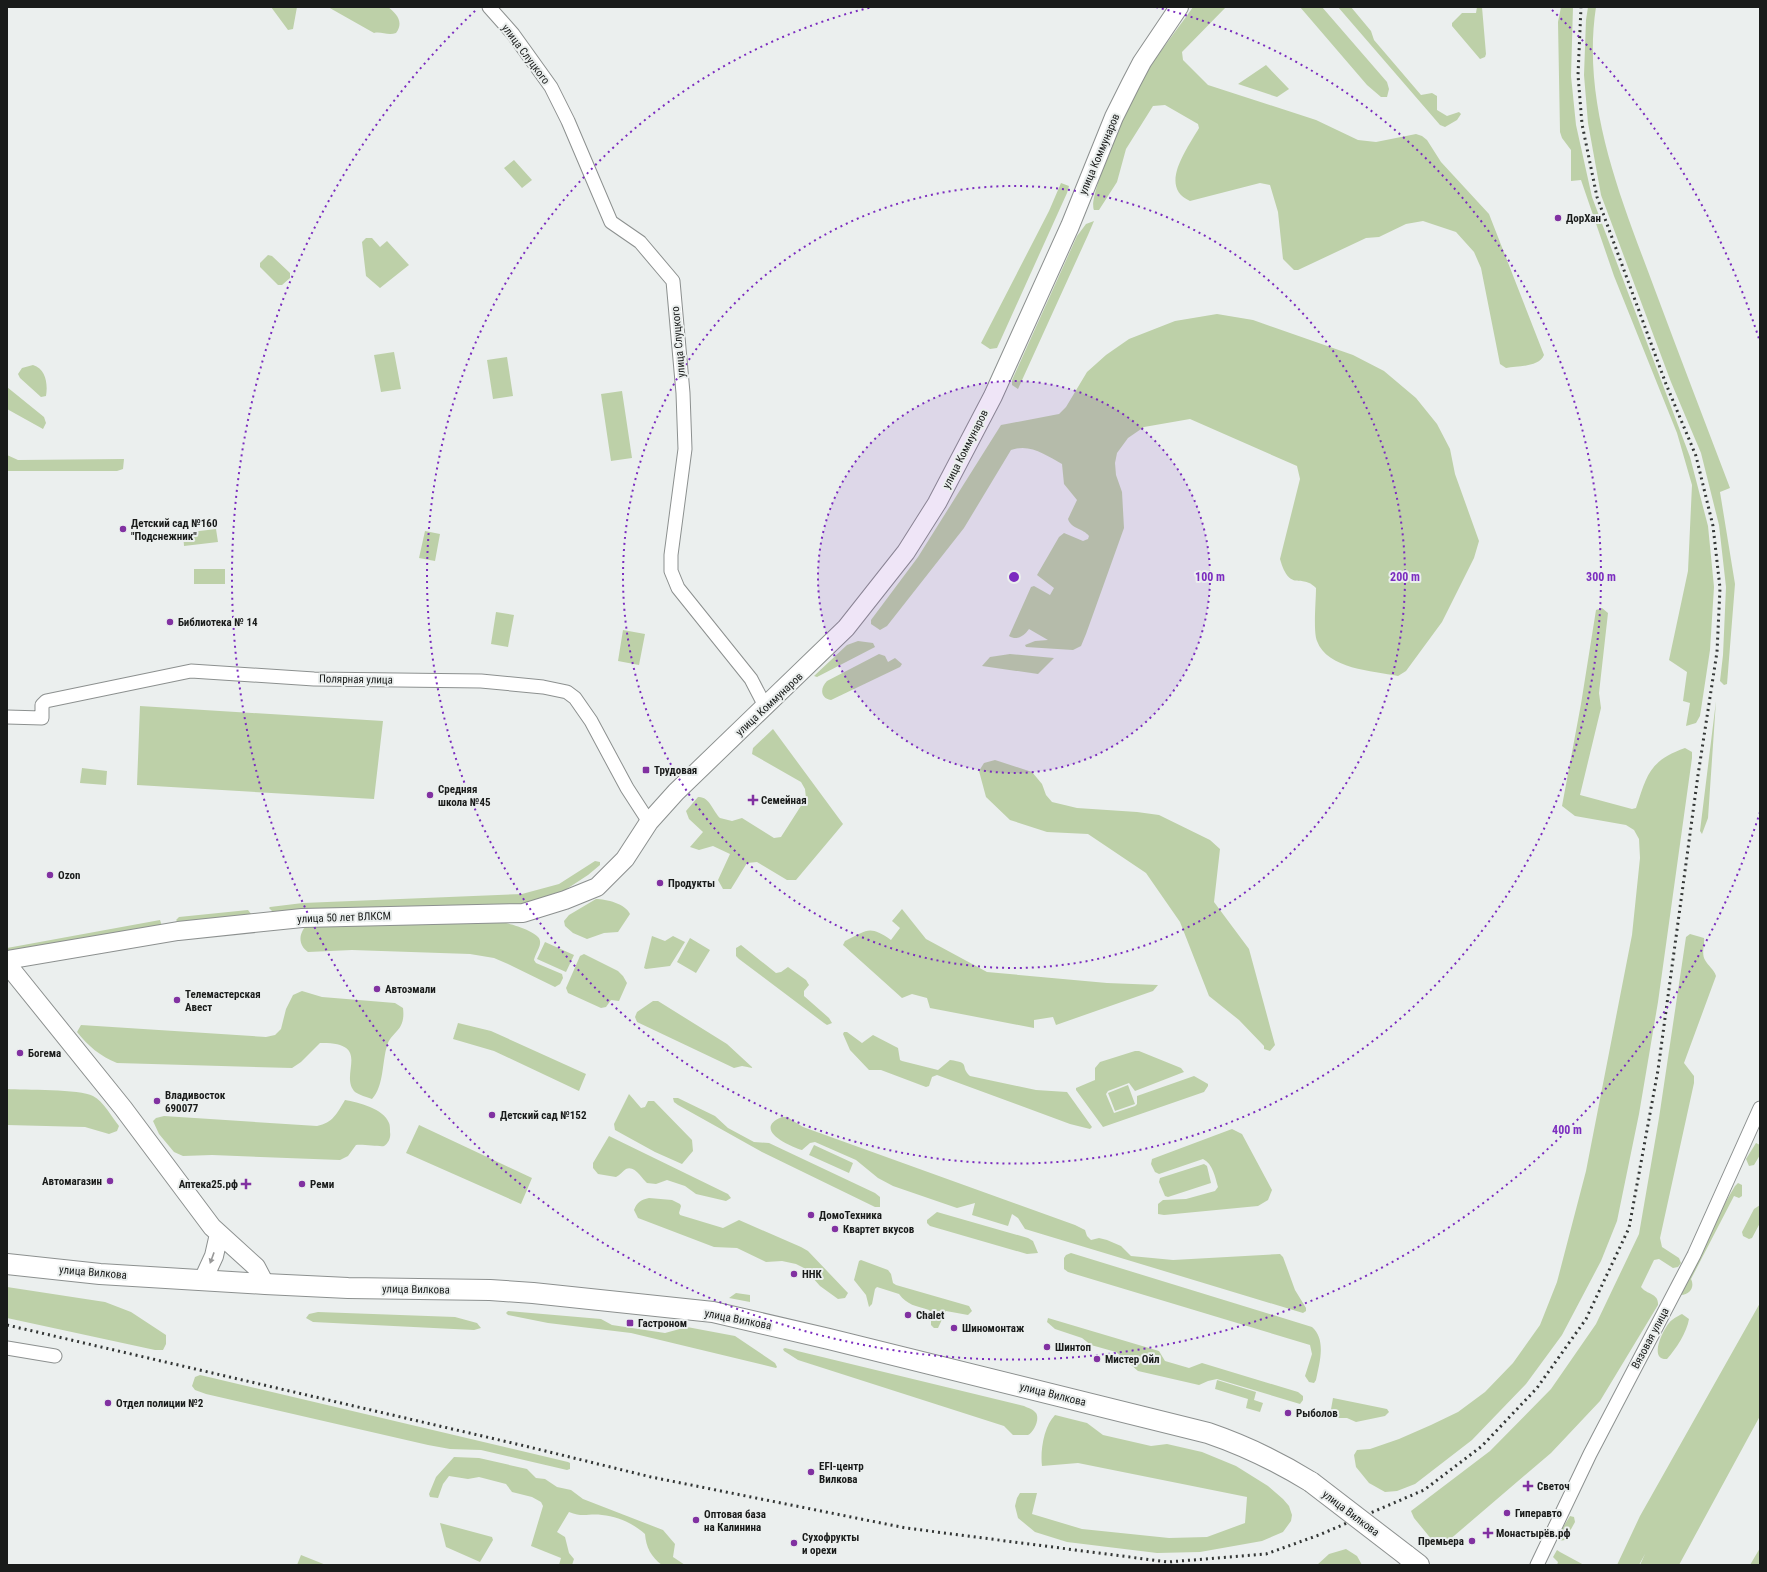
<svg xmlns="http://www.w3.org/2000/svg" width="1767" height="1572" font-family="'Roboto Condensed',sans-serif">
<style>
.green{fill:#bdd0a8}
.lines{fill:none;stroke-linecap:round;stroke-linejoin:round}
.minor-casing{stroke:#8c908f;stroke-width:15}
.secondary-casing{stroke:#8c908f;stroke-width:20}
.primary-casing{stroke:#8c908f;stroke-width:22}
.minor{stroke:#fff;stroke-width:13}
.secondary{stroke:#fff;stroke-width:18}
.primary{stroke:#fff;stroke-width:20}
.rail{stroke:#333635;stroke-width:3;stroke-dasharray:2 4;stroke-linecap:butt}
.primary-bridge-casing{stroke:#8c908f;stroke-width:22;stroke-linecap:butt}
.primary-bridge{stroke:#fff;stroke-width:20}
.oneway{fill:#989898}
.ring{fill:none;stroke:#7b2cbf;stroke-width:2;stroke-dasharray:2 4}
.poi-dot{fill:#8131a1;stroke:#ebefee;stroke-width:1.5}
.labels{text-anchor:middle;stroke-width:4;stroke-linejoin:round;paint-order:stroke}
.street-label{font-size:11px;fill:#191b1a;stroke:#ebefee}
.poi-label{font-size:11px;font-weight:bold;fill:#191b1a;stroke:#ebefee;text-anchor:start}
.centre{fill:#7b2cbf;stroke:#ebefee;stroke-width:2}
.ring-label{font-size:12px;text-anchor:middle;font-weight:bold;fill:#7b2cbf;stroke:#ebefee;stroke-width:4;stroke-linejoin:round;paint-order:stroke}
</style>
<rect width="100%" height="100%" fill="#ebefee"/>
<path class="green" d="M271,7H297L293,29L288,30Z
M328,7H388C397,14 404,22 396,33C388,36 381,31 374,33Z
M1193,7H1226L1182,52L1183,60L1208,85L1316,120L1358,140L1376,142L1416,134L1422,136L1427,140L1441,162L1489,214L1544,355C1539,367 1518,366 1506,368L1500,364L1481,268L1474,252L1456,232L1423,221L1406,224L1379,237L1366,238L1298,270H1294L1283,259L1278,212L1270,185L1260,183L1190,201C1158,187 1187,149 1199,128L1198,124L1165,105L1153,106L1126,149L1117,182L1099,210H1094C1087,197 1130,102 1139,85C1154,58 1175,33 1193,7Z
M1300,7H1322L1387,82L1389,89L1387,97H1381L1367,85Z
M1338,7H1351L1371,31L1374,40L1421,95L1432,93L1437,96V110L1447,116L1459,112L1461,114L1457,120L1445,127L1440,125Z
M1477,7H1482L1486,54L1485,57L1480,59L1452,26V23L1462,13H1476Z
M1561,7H1573L1571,76L1576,125L1592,197L1690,457L1708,526L1714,587L1710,650L1700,716L1696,723L1686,726L1690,703L1683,701L1687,672L1669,660L1688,571L1692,485L1677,433L1614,276L1581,180L1571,181V150L1562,138L1560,132L1558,22Z
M1588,7H1596C1581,105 1622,201 1655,290C1680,357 1705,422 1730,488L1720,492L1735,584L1727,684L1724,685L1720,681L1723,655L1726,587L1719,525L1701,453L1671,382L1601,195L1588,123L1584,75L1586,20Z
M1266,65L1289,89L1277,97L1238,84Z
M514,160L532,180L522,188L504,168Z
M1061,183L1069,186L1067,193L997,348L990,349L981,343L1049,211Z
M1094,221L1088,235L1018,389L1012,385V380L1077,236L1086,224Z
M366,238H372L380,247L387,241L409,265L380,288L366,276L362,242Z
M268,255L272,256L290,273V278L282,285H278L260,267V263Z
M1217,314L1253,320L1353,355L1384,371L1416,398L1437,424L1450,449L1455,474L1479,541L1474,558L1442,622L1406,671L1398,676C1373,671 1327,669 1317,641C1313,631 1316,601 1316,588C1301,572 1290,594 1280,559L1300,479L1297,466L1190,419L1144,427L1128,438L1117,453L1115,463L1116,475L1122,492L1124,528L1086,634L1081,646L1073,650L1026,647L1025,645L1035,641L1048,640L1029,629C1024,636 1017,641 1009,636L1031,587L1034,586L1050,595L1054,588L1037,575L1059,537L1064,533L1083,541L1088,539L1089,536C1083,528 1071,529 1068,519L1077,500L1064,484L1062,464C1046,455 1030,443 1011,450L964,528L887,626L880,630L871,624V620L918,557L1001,425L1059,414L1066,407L1087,372L1106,355L1129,339L1175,321Z
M394,352L401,389L381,392L374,355Z
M507,357L513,396L493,399L487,360Z
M33,365C46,369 48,384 46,396L41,397L20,378L18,374L22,368Z
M7,387L44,417L46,423L43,429L7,409Z
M622,391L632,458L611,461L601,394Z
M7,455L18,460L124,459L123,469L117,471H7Z
M216,529L218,542L184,546L183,533Z
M425,531L440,534L435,561L419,558Z
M194,569H225V584H194Z
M1602,608L1608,613L1599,693L1601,708L1580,795L1632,809L1636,808C1647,775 1649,761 1685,748L1692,752V758L1658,1002L1639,1114L1617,1221L1601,1261L1562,1335L1526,1384L1472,1440L1415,1484L1397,1491L1385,1492L1369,1483L1356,1467L1354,1455L1357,1450L1370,1449L1399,1439L1431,1425L1458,1412L1485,1392L1513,1363L1540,1325L1557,1282L1586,1171L1632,935L1640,858L1639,839L1634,830L1626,825L1575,816L1562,806L1581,704L1596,610Z
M496,612L514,615L508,647L491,644Z
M623,630L645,634L639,665L618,661Z
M858,641L873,643L875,647L817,677L814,676L847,645Z
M879,654L885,656L888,662L895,658L902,664L900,667L831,700C820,698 820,688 827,681Z
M1010,654L1054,658L1038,674L982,666L990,657Z
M1716,701L1708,818L1702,834L1700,831Z
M140,706L383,721L374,799L137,785Z
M773,729L843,824L796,880H787L757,862L747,863L731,889H723L718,880L730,854L713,846L699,850L690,847L703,832L689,819L686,811L698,797C709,796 713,811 720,818L732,821L742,818L774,838L781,837L806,798L805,789L801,782L752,754L753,748Z
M995,760L1032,772L1042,784L1046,795L1052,802L1077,808L1137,812L1159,815L1210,840L1220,849L1214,902L1249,949L1275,1045L1270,1051L1264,1049V1046L1239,1020L1209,996L1180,922L1146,873L1088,834L1047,832L1010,820L986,797L979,771L984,763Z
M82,768L107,771L106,785L80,783Z
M595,861L600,862V865L588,875L562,892L523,904L304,909L273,912L269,908L270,907L303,903L522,894L559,884Z
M596,899C606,899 626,904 630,914L618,932L604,933L587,939L573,933L565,926L564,921L569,915Z
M902,909L926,939L987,972L1107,983L1158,985L1153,991L1056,1025L1053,1017L1034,1020V1028L930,1008L927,998L912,994L902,998L843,945L845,941C868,930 869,925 891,940L900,928L892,921Z
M248,910L252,915L178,922L176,920L179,917Z
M160,920L162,926L7,953V948Z
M501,922C509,923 540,932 540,941C541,947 535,954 534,960L536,963L562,974L563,978L560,984L555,987L508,964L494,958L470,954L352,950L308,952C297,944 299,932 308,924Z
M1690,934L1704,938C1705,944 1701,953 1705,960C1708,966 1714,969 1716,976L1684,1063L1694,1076V1083L1660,1238L1662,1247L1679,1258L1681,1263L1678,1267L1673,1268L1659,1259L1654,1260L1641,1287C1647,1295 1659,1293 1658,1305L1600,1401L1551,1453L1441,1547L1437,1546L1414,1518L1411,1511L1490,1451L1551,1389L1596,1324L1639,1234L1659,1118L1686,937Z
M652,936L665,941L673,936L685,942L670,966L646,969L644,968Z
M690,938L710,950L696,973L677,962Z
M545,942L574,955L566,972L537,959Z
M741,945L776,973L781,972L788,967L806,980L809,985L804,991V996L829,1018L832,1023L827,1025L824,1023L739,959L736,956V948Z
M584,954L618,971L623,976L627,983L619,1001L611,1000L606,1007L601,1008L568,993L566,988L580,956Z
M302,991L322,997L395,1003L403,1008C406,1032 391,1031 387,1046C382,1062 384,1086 372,1099C367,1097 359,1095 355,1092C338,1075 374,1042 320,1043L301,1062L292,1068L117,1063C100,1056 88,1046 77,1032L81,1025L266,1037L275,1035L281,1029L286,1009L293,995Z
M653,1001H658L727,1044L753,1068L742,1066L734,1068L637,1022L635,1017L637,1012Z
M458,1023L491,1031L586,1074L579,1091L494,1051L453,1039Z
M844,1032H847L862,1043L873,1035L898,1048L900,1060L902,1061L938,1070L950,1060C972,1063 959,1066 970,1076L1036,1090L1067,1092L1092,1127L1090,1129L1070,1124L937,1075L932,1077L929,1086L926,1087L881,1070H869L850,1050L843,1034Z
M1135,1051H1139L1181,1068L1184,1072L1135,1091L1129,1083L1108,1091L1106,1094L1114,1113L1135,1106L1137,1104V1096L1194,1076L1208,1084V1086L1204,1092L1103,1127L1076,1090V1088L1095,1080V1068L1100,1062Z
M1128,1085L1135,1104L1115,1111L1108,1093Z
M7,1089C24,1090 80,1089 93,1096C104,1102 111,1116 119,1126L117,1131L109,1134L85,1127L7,1125Z
M629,1094L641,1108L645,1107L648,1101H654L692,1140L693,1151L682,1164L655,1152L615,1130L614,1124Z
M673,1098H678L715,1116L728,1128L754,1142L769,1143L875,1193L880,1197V1207H875L762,1152L678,1105L674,1102Z
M345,1100C358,1102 384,1109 389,1123C390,1125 390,1129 390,1132C391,1137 389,1143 384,1146C381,1147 363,1144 356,1145L348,1156L340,1160L212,1155L183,1156L174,1152L159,1134L153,1121L156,1118L164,1116L317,1126C333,1123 337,1113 345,1100Z
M782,1117H787L803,1127L1075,1225L1085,1230L1087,1236L1091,1240L1099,1238L1107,1240L1121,1246L1131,1256L1173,1260L1280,1254L1283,1257L1295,1290L1306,1308V1311L1303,1313L1025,1229L1018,1218L1012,1214L1008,1226L972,1215L975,1203L957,1208L893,1186L878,1178L856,1160L815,1142L810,1143L802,1150C789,1146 752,1129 782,1117Z
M419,1125L532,1178L521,1204L406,1153Z
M1232,1129L1242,1134L1272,1190L1268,1200L1258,1206L1164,1215L1158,1214V1204L1163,1200L1186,1199L1215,1191L1218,1187C1215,1177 1213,1164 1203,1159L1159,1174L1155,1172L1151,1164L1152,1159Z
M609,1136L728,1194L731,1198L726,1201L696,1194L685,1186L667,1180L656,1184L647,1183C642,1179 635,1165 626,1169C623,1171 620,1175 616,1177L598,1174L593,1168V1163Z
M1756,1143L1760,1145V1155L1754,1165L1749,1166L1746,1159Z
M814,1145L853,1163L849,1173L809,1155Z
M1204,1164L1207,1166L1211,1183L1168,1197L1165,1196L1159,1182L1160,1178Z
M1738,1183L1742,1185V1196L1739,1198L1734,1196L1691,1279C1695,1287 1690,1295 1681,1295L1679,1294L1718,1215L1735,1186Z
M649,1198L672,1200L680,1204L681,1206L679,1213L680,1215L723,1228L739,1220L801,1247L808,1251L848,1293L845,1298L838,1299L820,1286L804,1268L796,1264L782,1261L766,1262L737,1248L714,1247L638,1218L634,1210C637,1202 641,1200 649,1198Z
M1760,1205V1223L1752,1238L1749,1239L1743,1236L1742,1232L1754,1209Z
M937,1212L1028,1238L1033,1241L1038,1253L1027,1254L930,1226L927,1223V1220Z
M1071,1253L1312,1327C1327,1340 1319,1364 1316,1380L1314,1383L1309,1382L1305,1376L1312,1354L1310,1345L1068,1272L1064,1269V1258L1066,1255Z
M861,1260L888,1270L891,1274L893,1283L896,1285L969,1306L972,1311L968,1315L946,1311L938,1328H934L931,1325V1313L929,1310C916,1306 907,1305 899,1294L877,1287L875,1289L872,1304L869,1307L866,1295L854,1280L859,1261Z
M7,1287L105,1302L131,1312L166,1335V1344L163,1350H155L7,1318Z
M736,1293L750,1295V1302L729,1298Z
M1760,1303V1416L1679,1565H1640L1645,1554L1639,1565H1617L1640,1516Z
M508,1311L601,1319L612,1325L665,1333L687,1327L735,1336L775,1363L777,1367L776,1368L631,1333L548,1323L508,1315L506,1313Z
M318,1312L455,1317L477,1323L481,1328L474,1330L313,1322L306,1318L309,1314Z
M1682,1314L1689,1319C1687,1332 1676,1349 1667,1359C1648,1360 1663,1330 1669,1323C1672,1319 1678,1316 1682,1314Z
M1048,1318L1159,1351L1165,1361L1189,1368L1202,1363L1298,1392L1303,1396V1400L1300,1404L1217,1379L1208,1381L1199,1385L1138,1371L1116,1352L1091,1345L1082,1338L1055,1329L1047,1322Z
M785,1348L1024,1406C1028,1408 1033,1409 1036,1413C1040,1419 1034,1432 1028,1435H1013L1004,1426L798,1360L784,1351L783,1349Z
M200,1375L568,1462L570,1463V1469L567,1470L481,1450L450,1449L428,1445L206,1394L195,1390L192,1386L195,1377Z
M1217,1380L1256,1392L1254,1400L1263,1403L1260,1412L1246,1408L1248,1399L1215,1389Z
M1333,1398L1387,1409L1389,1412L1385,1416L1356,1422L1347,1418H1333L1330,1415Z
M1055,1415L1087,1423L1103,1435L1151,1446L1167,1444L1202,1452L1236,1466L1268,1486L1283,1499L1289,1506L1292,1515L1291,1521L1283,1532L1262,1541L1200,1552L1157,1553L1067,1542L1035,1532L1018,1518L1015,1506L1017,1498L1020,1493H1037L1032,1514L1082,1529L1169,1538L1207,1537L1245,1523L1247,1497L1078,1463L1042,1466C1040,1451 1044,1426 1055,1415Z
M454,1457L479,1458L527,1469L536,1478L545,1479L557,1487L571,1490L583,1499L663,1530L675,1544L673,1557L685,1565H662C651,1557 646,1547 645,1534C634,1524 617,1516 602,1515C588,1513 584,1518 569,1512L557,1532L565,1537L569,1553L574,1559L572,1565H559L561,1558L531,1546L543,1506L541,1502L532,1497L512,1492L506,1484L479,1477L468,1479L449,1476L443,1484L438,1498L430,1497L429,1494L436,1477Z
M1570,1516L1574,1517L1575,1522L1565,1540L1559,1541L1558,1535Z
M440,1523L492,1537L493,1540L480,1562L446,1547Z
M1760,1548L1759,1565H1750Z
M1346,1549L1357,1556L1362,1565H1317L1329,1554Z
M1557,1550L1560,1552L1584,1565H1557L1558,1562L1553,1557Z
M301,1555L326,1565H297Z"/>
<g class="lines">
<g class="minor-casing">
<path id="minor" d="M489,7L513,34L551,87L568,121L611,222L640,242L673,281L683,393L685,449L671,555V571L678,588L751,679L765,706
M7,717L42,718V705L46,701L191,671L314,679L481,681L543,687L567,692L575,698L591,721L627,788L649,822
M7,1348L55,1356
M1537,1565L1590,1454L1694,1255L1760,1108"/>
</g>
<g class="secondary-casing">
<path id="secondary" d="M7,960L178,931L302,918L523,913L565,900L597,887L625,859L649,822L676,792L846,628L906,552L937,503L993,396L1070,226L1114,117L1131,83L1142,62L1179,7
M7,964L123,1108L212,1227L256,1267L265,1284
M203,1280L214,1256L219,1234"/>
</g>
<g class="primary-casing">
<path id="primary" d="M7,1264L100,1274L265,1284L348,1288L490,1290L533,1293L713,1312L829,1339L1208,1433C1246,1446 1277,1461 1311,1482
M1406,1555L1419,1565"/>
</g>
<use href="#minor" class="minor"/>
<use href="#secondary" class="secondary"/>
<use href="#primary" class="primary"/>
<path class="rail" d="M7,1325L525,1446L651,1477L906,1528L1168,1562L1266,1554L1319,1535L1424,1490L1482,1446L1537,1388L1586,1319L1629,1228L1658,1070L1698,775L1717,652L1720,588L1713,526L1696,456L1666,384L1597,197L1582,124L1578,75L1581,7"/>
<g class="primary-bridge-casing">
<path id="primary-bridge" d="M1311,1482L1406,1555"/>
</g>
<use href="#primary-bridge" class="primary-bridge"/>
</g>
<defs><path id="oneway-solid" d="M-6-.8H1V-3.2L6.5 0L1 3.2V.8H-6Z"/></defs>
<use class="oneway" href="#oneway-solid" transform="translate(212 1258) rotate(110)"/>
<circle cx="1014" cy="577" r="196" fill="#7b2cbf" fill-opacity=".12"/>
<g class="ring">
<circle cx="1014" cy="577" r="196"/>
<circle cx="1014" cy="577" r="391"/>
<path d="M1156 7A587 587 0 1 1 872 7"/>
<path d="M1760 812A782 782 0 1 1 476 10M1552 10A782 782 0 0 1 1760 342"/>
</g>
<g class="poi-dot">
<circle cx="1558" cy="218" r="4"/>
<circle cx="123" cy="529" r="4"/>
<circle cx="170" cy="622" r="4"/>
<rect x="642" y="766" width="8" height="8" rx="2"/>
<circle cx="430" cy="795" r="4"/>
<path d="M751 794h4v4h4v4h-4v4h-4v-4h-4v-4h4z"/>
<circle cx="50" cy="875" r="4"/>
<circle cx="660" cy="883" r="4"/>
<circle cx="377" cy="989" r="4"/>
<circle cx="177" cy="1000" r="4"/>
<circle cx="20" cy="1053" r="4"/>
<circle cx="157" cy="1101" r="4"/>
<circle cx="492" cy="1115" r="4"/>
<circle cx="110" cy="1181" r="4"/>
<path d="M244 1178h4v4h4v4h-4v4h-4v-4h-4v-4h4z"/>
<circle cx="302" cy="1184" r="4"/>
<circle cx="811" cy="1215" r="4"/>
<circle cx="835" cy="1229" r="4"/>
<circle cx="794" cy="1274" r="4"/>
<circle cx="908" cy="1315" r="4"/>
<rect x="626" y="1319" width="8" height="8" rx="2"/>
<circle cx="954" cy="1328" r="4"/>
<circle cx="1047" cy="1347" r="4"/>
<circle cx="1097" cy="1359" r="4"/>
<circle cx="108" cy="1403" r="4"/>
<circle cx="1288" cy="1413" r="4"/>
<circle cx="811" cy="1472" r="4"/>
<path d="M1526 1480h4v4h4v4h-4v4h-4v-4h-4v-4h4z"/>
<circle cx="1507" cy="1513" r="4"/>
<circle cx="696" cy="1520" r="4"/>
<path d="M1486 1527h4v4h4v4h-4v4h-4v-4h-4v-4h4z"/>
<circle cx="1472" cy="1541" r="4"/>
<circle cx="794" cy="1543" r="4"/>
</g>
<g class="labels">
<g class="street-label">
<text transform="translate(526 54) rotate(53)" y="4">улица Слуцкого</text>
<text transform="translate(1099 154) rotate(-67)" y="4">улица Коммунаров</text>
<text transform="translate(678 342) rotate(-95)" y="4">улица Слуцкого</text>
<text transform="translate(965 449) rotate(-63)" y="4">улица Коммунаров</text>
<text transform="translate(356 679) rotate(1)" y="4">Полярная улица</text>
<text transform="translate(769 704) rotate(-43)" y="4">улица Коммунаров</text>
<text transform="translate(344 917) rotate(-2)" y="4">улица 50 лет ВЛКСМ</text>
<text transform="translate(93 1272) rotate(5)" y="4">улица Вилкова</text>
<text transform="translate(416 1289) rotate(1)" y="4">улица Вилкова</text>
<text transform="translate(738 1319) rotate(11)" y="4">улица Вилкова</text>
<text transform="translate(1650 1338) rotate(-62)" y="4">Вязовая улица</text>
<text transform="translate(1053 1394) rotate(14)" y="4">улица Вилкова</text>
<text transform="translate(1351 1513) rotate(37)" y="4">улица Вилкова</text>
</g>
<g class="poi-label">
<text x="1566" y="222">ДорХан</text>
<text x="131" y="527">Детский сад №160<tspan x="131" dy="13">"Подснежник"</tspan></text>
<text x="178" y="626">Библиотека № 14</text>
<text x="654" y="774">Трудовая</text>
<text x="438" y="793">Средняя<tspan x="438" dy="13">школа №45</tspan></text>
<text x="761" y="804">Семейная</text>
<text x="58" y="879">Ozon</text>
<text x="668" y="887">Продукты</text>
<text x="385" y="993">Автоэмали</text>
<text x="185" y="998">Телемастерская<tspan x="185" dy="13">Авест</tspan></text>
<text x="28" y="1057">Богема</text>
<text x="165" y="1099">Владивосток<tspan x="165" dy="13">690077</tspan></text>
<text x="500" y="1119">Детский сад №152</text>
<text x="102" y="1185" text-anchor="end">Автомагазин</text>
<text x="238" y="1188" text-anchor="end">Аптека25.рф</text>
<text x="310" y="1188">Реми</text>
<text x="819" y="1219">ДомоТехника</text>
<text x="843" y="1233">Квартет вкусов</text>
<text x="802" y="1278">ННК</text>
<text x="916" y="1319">Chalet</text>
<text x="638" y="1327">Гастроном</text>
<text x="962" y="1332">Шиномонтаж</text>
<text x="1055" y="1351">Шинтоп</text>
<text x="1105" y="1363">Мистер Ойл</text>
<text x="116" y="1407">Отдел полиции №2</text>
<text x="1296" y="1417">Рыболов</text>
<text x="819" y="1470">EFI-центр<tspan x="819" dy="13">Вилкова</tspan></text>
<text x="1537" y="1490">Светоч</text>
<text x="1515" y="1517">Гиперавто</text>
<text x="704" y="1518">Оптовая база<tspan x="704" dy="13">на Калинина</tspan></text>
<text x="1496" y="1537">Монастырёв.рф</text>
<text x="802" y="1541">Сухофрукты<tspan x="802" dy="13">и орехи</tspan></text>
<text x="1464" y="1545" text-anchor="end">Премьера</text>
</g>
</g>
<circle cx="1014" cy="577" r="6" class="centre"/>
<g class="ring-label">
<text x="1210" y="581">100 m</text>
<text x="1405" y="581">200 m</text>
<text x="1601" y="581">300 m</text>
<text x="1567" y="1134">400 m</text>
</g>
<rect width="1767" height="1572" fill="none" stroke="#191b1a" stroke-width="16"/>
</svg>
